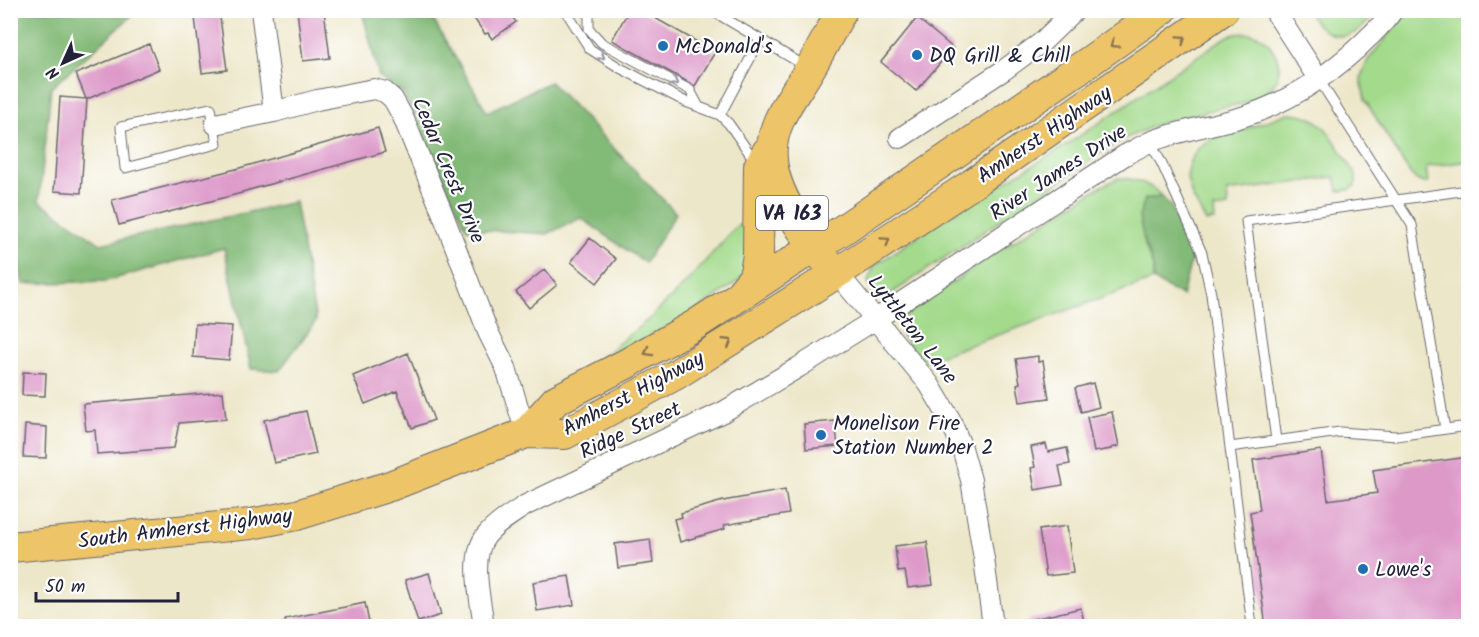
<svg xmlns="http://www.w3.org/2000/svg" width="1479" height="637" font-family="Kalam,sans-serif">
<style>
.green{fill:#a3da8b;stroke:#627e63;stroke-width:1.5}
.forest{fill:#82ba77;stroke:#526e59;stroke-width:1.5}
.building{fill:#dd9ac9}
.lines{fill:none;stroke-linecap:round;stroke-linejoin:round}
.service-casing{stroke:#69676d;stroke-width:11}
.minor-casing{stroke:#69676d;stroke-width:22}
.primary-casing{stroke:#69676d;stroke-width:32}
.service{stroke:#fff;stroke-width:9}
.minor{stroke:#fff;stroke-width:20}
.primary{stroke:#eec469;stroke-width:30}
.oneway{stroke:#887352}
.oneway2{stroke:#9c9ca7}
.poi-dot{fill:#1f6fb2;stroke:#fff;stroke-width:2}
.labels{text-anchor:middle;stroke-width:4.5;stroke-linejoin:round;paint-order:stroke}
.shield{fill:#fff;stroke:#646476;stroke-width:1.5}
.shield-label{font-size:20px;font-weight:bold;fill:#22223b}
.poi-label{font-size:21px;fill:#22223b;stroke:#fff;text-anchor:start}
.street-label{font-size:21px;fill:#22223b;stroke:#fff}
</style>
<rect width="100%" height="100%" fill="#fff"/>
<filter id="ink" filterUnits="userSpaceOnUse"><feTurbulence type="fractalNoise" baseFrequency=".0167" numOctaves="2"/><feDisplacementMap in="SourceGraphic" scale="12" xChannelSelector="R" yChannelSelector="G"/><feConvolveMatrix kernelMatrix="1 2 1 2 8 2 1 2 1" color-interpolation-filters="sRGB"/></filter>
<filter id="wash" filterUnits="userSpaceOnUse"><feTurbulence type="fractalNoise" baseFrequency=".008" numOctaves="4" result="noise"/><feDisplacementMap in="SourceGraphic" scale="24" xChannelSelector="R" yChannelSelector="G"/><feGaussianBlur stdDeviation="1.35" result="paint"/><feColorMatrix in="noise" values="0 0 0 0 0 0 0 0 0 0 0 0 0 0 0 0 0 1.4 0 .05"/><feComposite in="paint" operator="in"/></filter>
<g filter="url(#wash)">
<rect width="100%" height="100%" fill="#ede7c9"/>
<path class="green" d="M1409,10L1468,11V161L1426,167L1428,183C1417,183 1413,177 1407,169L1365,100L1361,80L1362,74L1368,60Z
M1308,11H1377C1372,17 1367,24 1360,29C1339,45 1318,31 1308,11Z
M1244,33C1258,34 1266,37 1273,50C1283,66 1280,83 1264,94C1250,105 1228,105 1212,110C1192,115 1173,120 1154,126C1143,130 1131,136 1120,141L889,295L884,297L877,295L869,287L868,280L874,266L943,219L1065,146L1220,41L1230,35Z
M1288,113C1328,113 1334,145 1355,172C1359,187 1353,191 1338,191L1335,177L1227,192L1228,207L1214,209L1215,220L1206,222L1192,196L1187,178L1190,161L1199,147L1214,137L1249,128Z
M1118,178C1136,179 1150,183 1162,197L1145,199V245L1153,267V280L925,361L916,355L901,334L903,317L998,251L1100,187Z
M740,225L747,231L748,274L686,318L592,365L650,318L683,286L737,226Z"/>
<path class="forest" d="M10,11H137L51,88L39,201L101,244L295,202L316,321L279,371L251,369L224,248L106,281L23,284L11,228Z
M362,11H428L487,112L550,82L676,213L645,263L581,218L547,234L467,229L403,93L379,77Z
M1162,197L1171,207L1192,256L1182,296L1153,280V267L1145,245L1139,217L1145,199Z"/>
<g id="blocks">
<path class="building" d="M194,10H219L227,70L202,73Z
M297,10H324L330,58L303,61Z
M482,10H507L516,22L492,39L488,33L485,34L473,17Z
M629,10H641L715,52L695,86L612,40Z
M917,18L953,48L916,91L881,62Z
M149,44L159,69L87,99L81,193L54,191L60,97L86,99L76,74Z
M378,128L385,152L242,192V193L119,225L112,200L236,169Z
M590,238L616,259L597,283L571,262Z
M545,269L557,285L529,308L516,292Z
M195,324L232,326L229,360L193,357Z
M408,353L434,420L412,428L397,391L365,404L353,376Z
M1038,356V362L1043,361L1049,398L1020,402L1017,384L1020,383L1016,359Z
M23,372L46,373L45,396L22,395Z
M1093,383L1099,407L1081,412L1075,388Z
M223,392L226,419L179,423L174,448L97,454L95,430L86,431L83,404Z
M306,411L316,454L274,463L264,420Z
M1112,412L1119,446L1111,448V449L1094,452L1087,417Z
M835,421L838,446L806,449L804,424Z
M25,425L47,427L46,458L23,457Z
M1046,444L1048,452L1067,448L1070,464L1059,466L1063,485L1035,490L1031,468L1035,467L1031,447Z
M1321,450L1328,500L1377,493L1373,470L1468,457V627H1266L1250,512L1260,510L1253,460Z
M785,490L789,514L724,525L725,529L680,542L674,519L682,517L681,513L723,501Z
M1067,526L1073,573L1046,576L1039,530Z
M650,539L653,563L618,568L615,544Z
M927,542L933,585L908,588L905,571L898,572L895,546Z
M429,573L441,615L418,622L405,580Z
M569,576L574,605L537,611L533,582Z
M365,603L369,623L351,627H286L285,619Z
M1081,608L1085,627H1029V620Z"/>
</g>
</g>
<g filter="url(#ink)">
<use href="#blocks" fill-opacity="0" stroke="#69676d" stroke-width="1.5"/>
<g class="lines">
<g class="service-casing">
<path id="service" d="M568,10L567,13L590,49L620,68L686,102L720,115L729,124L755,161
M592,10L589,12V29L602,43L690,90L699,107
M711,10L805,66
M1319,80L1412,225L1445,429
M211,108L217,144L125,168L121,127Z
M720,115L760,40
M1150,142L1161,162L1202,253L1211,294L1252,626
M1276,440L1246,221L1468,190
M1230,447L1340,432L1396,436L1468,426"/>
</g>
<g class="minor-casing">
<path id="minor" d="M261,10L274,112
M1274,10L1319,80
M215,124L274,112L317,100L374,89L385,92L393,99L403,117L442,212L488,332L506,368L526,433
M900,138L1004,70L1042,42L1075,10
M837,273L929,384L950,419L962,448L971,480L984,559L993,626
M484,626C481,602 469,557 486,536C497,523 512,514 526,505L723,412L799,367L876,319L1125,155C1133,151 1141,146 1150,142C1179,130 1212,126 1242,117C1290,102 1333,73 1369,37C1377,29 1386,21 1393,10"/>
</g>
<g class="primary-casing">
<path id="primary" d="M827,262C801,231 764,182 773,140C777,116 794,95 806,75C819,54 830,32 842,10
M740,294L754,277L758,256L759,166L767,152
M526,433L556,400L626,364L695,325L814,247L841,231L1090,61L1162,10
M10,547L251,524L297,515L390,486L526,433L565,434L675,375L837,273L972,184L1223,10"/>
</g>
<use href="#service" class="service"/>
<use href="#minor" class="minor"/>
<use href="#primary" class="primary"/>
</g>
<defs><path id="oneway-chevron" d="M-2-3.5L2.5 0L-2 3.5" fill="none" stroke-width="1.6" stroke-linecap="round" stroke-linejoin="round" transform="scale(1.5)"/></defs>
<g class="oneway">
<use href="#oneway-chevron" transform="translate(1182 39) rotate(-35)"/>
<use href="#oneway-chevron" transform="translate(1114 44) rotate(145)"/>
<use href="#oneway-chevron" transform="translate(886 241) rotate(-34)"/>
<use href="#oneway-chevron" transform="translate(728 342) rotate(-32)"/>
<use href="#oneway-chevron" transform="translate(648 352) rotate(151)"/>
</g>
<g class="oneway2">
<use href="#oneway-chevron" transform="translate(601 56) rotate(32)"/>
<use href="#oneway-chevron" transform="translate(674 82) rotate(28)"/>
</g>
</g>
<g class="poi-dot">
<circle cx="663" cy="46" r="6"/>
<circle cx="917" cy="55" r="6"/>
<circle cx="821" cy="435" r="6"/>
<circle cx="1363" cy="569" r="6"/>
</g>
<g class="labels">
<rect class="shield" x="756" y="196" width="72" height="34" rx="4.5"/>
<g class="shield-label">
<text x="792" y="220">VA 163</text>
</g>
<g class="poi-label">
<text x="675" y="53">McDonald's</text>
<text x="929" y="62">DQ Grill &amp; Chill</text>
<text x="833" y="430">Monelison Fire<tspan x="833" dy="24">Station Number 2</tspan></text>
<text x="1375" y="576">Lowe's</text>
</g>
<g class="street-label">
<text transform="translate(1044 134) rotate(-34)" y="7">Amherst Highway</text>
<text transform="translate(449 170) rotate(67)" y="7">Cedar Crest Drive</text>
<text transform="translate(1058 172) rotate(-33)" y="7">River James Drive</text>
<text transform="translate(913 329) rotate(52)" y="7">Lyttleton Lane</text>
<text transform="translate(633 393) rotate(-28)" y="7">Amherst Highway</text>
<text transform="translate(630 430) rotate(-25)" y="7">Ridge Street</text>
<text transform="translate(185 528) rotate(-7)" y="7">South Amherst Highway</text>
</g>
</g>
<rect width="1479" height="637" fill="none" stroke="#fff" stroke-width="36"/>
<g transform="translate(63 63) rotate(225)" stroke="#ffffff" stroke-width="4.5" paint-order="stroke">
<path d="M0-4.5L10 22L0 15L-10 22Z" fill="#22223b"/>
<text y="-9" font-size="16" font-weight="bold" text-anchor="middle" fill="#22223b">N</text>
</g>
<path d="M36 592v9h142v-9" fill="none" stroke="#22223b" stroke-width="3"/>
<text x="45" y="592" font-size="18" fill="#22223b" stroke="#ffffff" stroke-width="4.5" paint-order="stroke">50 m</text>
</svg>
